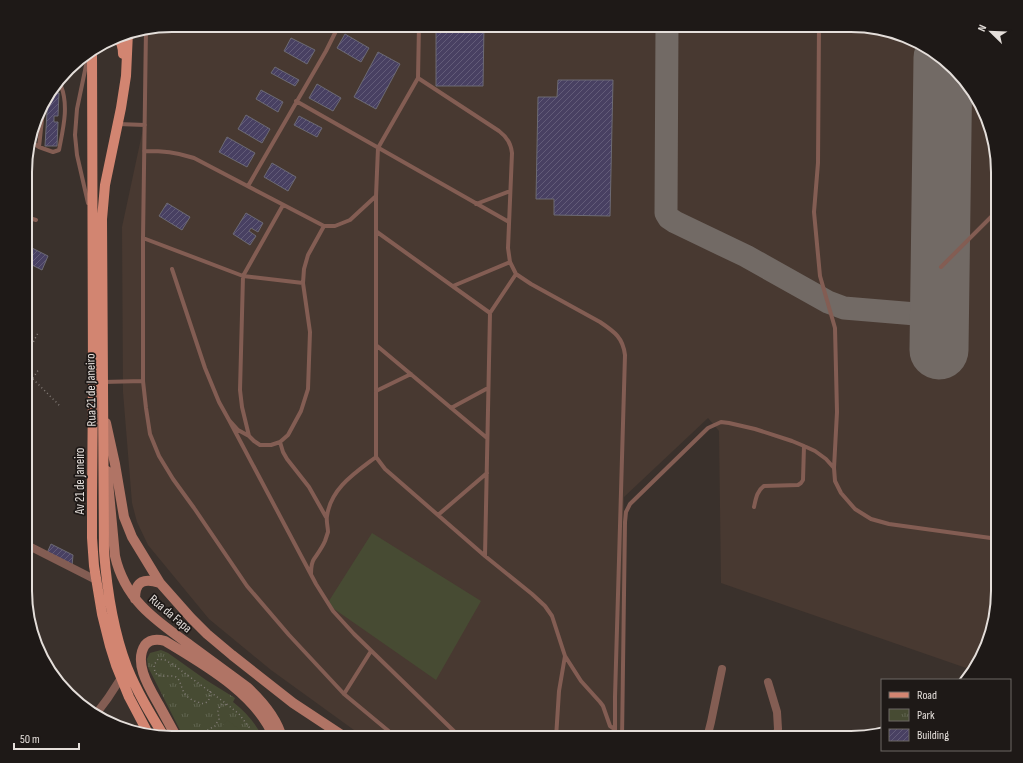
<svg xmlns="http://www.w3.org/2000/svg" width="1023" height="763" font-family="'Sofia Sans Condensed',sans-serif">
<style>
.built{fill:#483931}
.park{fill:url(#park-tufts)}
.pitch{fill:#474b33}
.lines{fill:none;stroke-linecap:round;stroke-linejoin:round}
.taxiway{stroke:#726a65;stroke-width:23}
.runway{stroke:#726a65;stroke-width:59}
.building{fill:url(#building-hatch);stroke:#6c6a74}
.path{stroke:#847d78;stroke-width:1.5;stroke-dasharray:1 3;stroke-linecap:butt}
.lane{stroke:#835d53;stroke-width:4}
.street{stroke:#835d53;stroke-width:8}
.secondary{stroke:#b07465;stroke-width:10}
.primary{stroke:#d28571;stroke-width:10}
.labels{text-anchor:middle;stroke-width:3.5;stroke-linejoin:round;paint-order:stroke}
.street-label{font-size:13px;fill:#e4deda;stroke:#1e1917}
.rim{fill:none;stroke:#e4deda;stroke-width:2}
</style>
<defs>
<pattern id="park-tufts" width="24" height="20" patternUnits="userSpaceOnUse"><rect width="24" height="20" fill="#474b33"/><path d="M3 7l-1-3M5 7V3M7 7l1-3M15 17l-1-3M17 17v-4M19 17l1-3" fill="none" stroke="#616450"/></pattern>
<pattern id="building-hatch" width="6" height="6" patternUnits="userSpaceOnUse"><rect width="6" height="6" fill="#484062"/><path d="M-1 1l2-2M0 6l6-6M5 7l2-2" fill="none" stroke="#625b78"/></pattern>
</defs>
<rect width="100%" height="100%" fill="#3a312c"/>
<path class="built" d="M172,25H861L907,36L948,61L983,107L998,172V601L987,647L972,670L721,583L719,431L708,418L624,497L620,738H365L271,670L209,619L148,545L137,522L132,503L123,392L122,227L143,129L144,30Z"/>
<path class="park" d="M161,650L168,653L206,680L235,698L233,702C246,712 256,724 263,738H184L148,667L147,659L150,653Z"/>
<path class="pitch" d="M372,533L481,601L436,680L327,604Z
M227,720L244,733L241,738H213Z"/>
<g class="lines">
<path class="taxiway" d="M667,25L666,213L669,218L675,222L746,256L828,302L844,308L940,316"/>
<path class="runway" d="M939,350L943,58"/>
</g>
<path class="building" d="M436,25H484L483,86H436Z
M345,34L369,48L361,62L337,48Z
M291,38L315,50L307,64L284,51Z
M378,52L400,64L376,109L354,97Z
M275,67L299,80L295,86L271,73Z
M558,80H613L610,216L554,215V199H536L538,97H557Z
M317,84L341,98L333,111L309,98Z
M261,90L283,102L278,112L256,99Z
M49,93H59L58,116H54V122H58L57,146H45L48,95Z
M246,115L270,129L262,143L238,129Z
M299,116L322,128L317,137L294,125Z
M38,119L37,138H31Z
M227,137L255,153L247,167L219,152Z
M272,163L296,177L288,191L264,177Z
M167,203L190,217L182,230L159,216Z
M246,213L263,223L258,232L251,228L249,231L256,236L250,245L233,234Z
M26,245L48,256L42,270L26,262Z
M51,544L73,555L72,566L47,553Z"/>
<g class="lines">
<path class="path" d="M26,356L38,333
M26,375L33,379L60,406
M26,388L39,369
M210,691C210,695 210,699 207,702C204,704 201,704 198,702C193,701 188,698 185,694C181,689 181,680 176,677C170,674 164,679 155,673L154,665L158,659L165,660L175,666L228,705L239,714L249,727L255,738
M199,738L202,733L215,726L219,719L218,711L220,706L223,704L228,705"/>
<path class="lane" d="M419,25L418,78L378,148L376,196V457L385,469L485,556L532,594L545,606L552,616L565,656L559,691L556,738
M819,25L818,163L814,212L820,276L835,328L837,412L834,468L835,481L841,493L855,509L871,519L889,524L998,539
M146,29L143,238V381L146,408L150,434L159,456L173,479L194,508L247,586L289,635L344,694L397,738
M88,56L77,109L75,135L77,155L88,203
M418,78L499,131C507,137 511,143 512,153L508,248L510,262L516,274L531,284L600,322C615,332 623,338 625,355L615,697V738
M296,101L509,222
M118,124L145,125
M30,141L39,147L53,152L59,150C63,129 69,106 61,86L57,84
M39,147L44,101
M144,151C163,151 176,152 194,158L324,226H335L350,220L376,196
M248,186L326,51L339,25
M476,204L510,191
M283,205L243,276L240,390L242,407L249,436L254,441L260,445H271L280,442L288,435L301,411L308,389L310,332L303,283L304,269L308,255L324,226
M26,217L36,220
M377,232L490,313
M143,238L243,276L303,283
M941,267L998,210
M172,269L205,368L219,402L229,420L238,430L249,436
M453,286L510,262
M376,345L487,438
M103,382L143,381
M376,391L411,374
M451,408L488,388
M229,420L316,584L333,611L354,634L461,738
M280,442L283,452L287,459L309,487L326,517
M754,507C756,498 757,491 764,486L798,485L801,483L803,480L804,446
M438,515L487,473
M485,556L490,313L516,274
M311,574C311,569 311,563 314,559C318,553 322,548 325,541C326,538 327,535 328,532C328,527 326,521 327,516C331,488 355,473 376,457
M565,656L581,681L600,702L603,706L610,726L613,728L615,727
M344,694L371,651
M622,738L625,522L626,512L630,504L708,428L721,422L729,423L755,429L792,441L804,446L815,451L826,459L834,468"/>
<path class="street" d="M25,544L96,580
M768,682L777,712L778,729L776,738
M96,714L108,698L121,678
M707,738L711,722L722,669"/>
<path class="secondary" d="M106,423L115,464L124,517L132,537L160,583L191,618L207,634L232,655L293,703L343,736L342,738
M107,471L115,556C125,600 155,620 190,645C209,659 228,673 247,687C261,700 277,718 282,738
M135,599C135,580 145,578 160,583
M177,738C171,727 165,716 159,705C150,689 133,663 145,645C150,639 158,639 165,641C203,664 257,694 274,738"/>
<path class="primary" d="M128,32L126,76L121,108L105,185L102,219L104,551C107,591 113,630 127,667C137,692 151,715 165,738
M117,37C122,42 123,47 123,54
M92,51L93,384L92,498V538L94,566L102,614L110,646L116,665L129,697L149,735"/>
</g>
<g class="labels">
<g class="street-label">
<text transform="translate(90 390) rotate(-91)" y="5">Rua 21 de Janeiro</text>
<text transform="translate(79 481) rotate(-90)" y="5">Av 21 de Janeiro</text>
<text transform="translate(171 613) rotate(40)" y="5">Rua da Fapa</text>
</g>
</g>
<path d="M0 0H1023V763H0ZM172 32H851A140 140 0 0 1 991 172V591A140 140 0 0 1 851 731H172A140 140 0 0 1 32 591V172A140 140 0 0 1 172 32Z" fill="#1e1917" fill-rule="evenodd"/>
<path class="rim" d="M172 32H851A140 140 0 0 1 991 172V591A140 140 0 0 1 851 731H172A140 140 0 0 1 32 591V172A140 140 0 0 1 172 32Z"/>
<rect x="881" y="679" width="130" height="72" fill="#1e1917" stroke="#6d6865"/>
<rect x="889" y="692" width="20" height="6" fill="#d28571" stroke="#6d6865"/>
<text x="917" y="699" font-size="12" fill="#e4deda">Road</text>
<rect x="889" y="709" width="20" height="12" fill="url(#park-tufts)" stroke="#6d6865"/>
<text x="917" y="719" font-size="12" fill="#e4deda">Park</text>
<rect x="889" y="729" width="20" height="12" fill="url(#building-hatch)" stroke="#6d6865"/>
<text x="917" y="739" font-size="12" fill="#e4deda">Building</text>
<g transform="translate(991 32) rotate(293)" stroke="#1e1917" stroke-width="3" paint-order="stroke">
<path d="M0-3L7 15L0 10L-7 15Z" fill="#e4deda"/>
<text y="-6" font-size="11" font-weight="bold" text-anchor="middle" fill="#e4deda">N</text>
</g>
<path d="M14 743v6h65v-6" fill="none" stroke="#e4deda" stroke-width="2"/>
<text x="20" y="743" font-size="12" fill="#e4deda" stroke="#1e1917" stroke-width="3" paint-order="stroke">50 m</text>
</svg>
